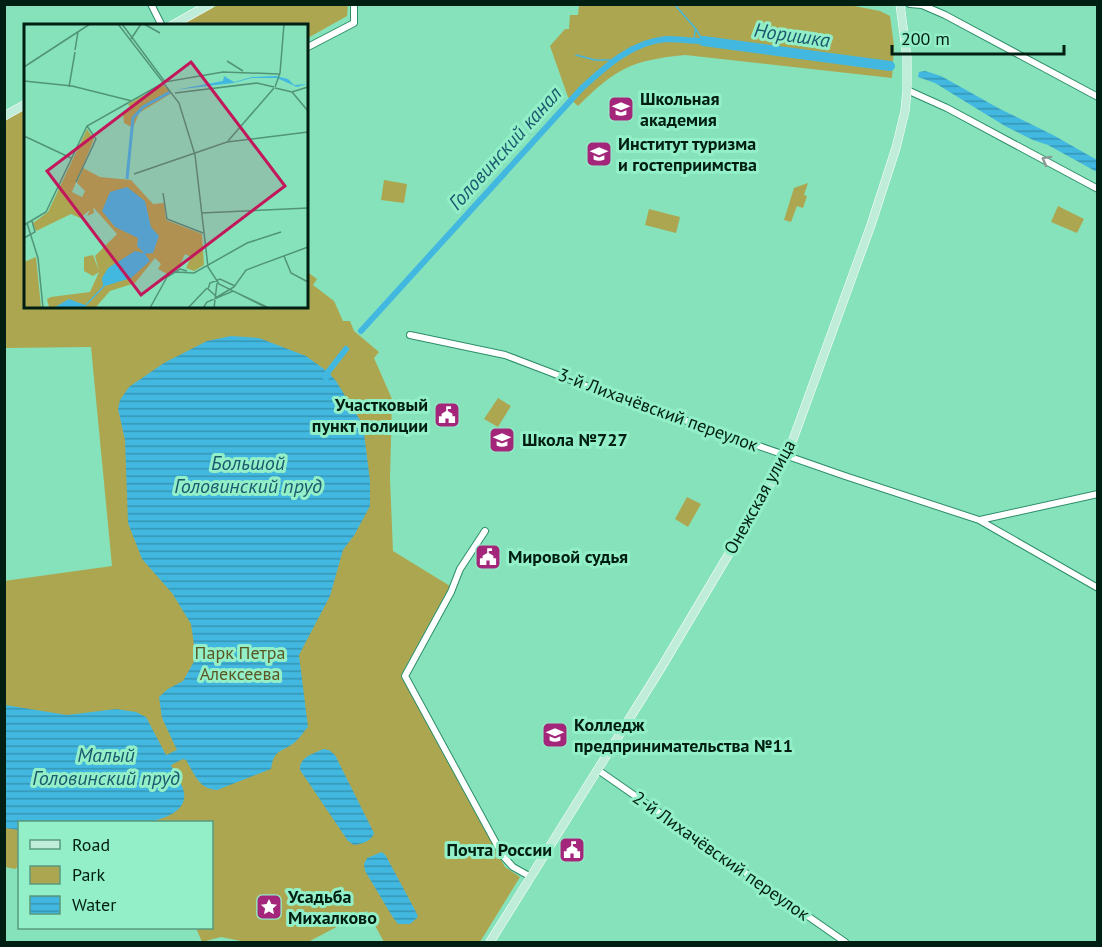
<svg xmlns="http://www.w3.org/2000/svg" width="1102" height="947" font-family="'PT Sans',sans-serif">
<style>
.park{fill:#ada650}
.water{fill:url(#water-rules)}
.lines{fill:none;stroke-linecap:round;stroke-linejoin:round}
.stream{stroke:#42b8e0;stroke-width:1.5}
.canal{stroke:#42b8e0;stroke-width:6}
.river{stroke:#42b8e0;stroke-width:10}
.minor-casing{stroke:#2d8e6a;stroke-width:8}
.major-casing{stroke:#fff;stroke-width:9}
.minor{stroke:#fff;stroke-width:6}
.major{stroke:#bfedd9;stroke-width:8}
.oneway{stroke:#8d9a95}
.labels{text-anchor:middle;stroke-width:6;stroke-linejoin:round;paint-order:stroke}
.poi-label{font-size:18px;font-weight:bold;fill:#011e13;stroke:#93efc7;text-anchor:start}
.street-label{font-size:18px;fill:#011e13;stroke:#93efc7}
.park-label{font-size:18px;fill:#5b5725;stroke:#93efc7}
.water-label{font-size:20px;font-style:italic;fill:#1b5a6f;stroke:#93efc7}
.inset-river{fill:none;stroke:#42b8e0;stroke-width:3}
.inset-road{fill:none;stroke:#519477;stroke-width:1.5}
.view{fill:#c2185b;fill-opacity:0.15;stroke:#c2185b;stroke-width:3}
.inset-edge{fill:none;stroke:#011e13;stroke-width:3}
</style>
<defs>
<pattern id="water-rules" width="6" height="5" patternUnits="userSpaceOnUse" patternTransform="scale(1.5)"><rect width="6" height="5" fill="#42b8e0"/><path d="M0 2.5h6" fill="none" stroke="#3595b4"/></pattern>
</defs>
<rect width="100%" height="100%" fill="#86e2ba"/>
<path class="park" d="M218,5V4L348,5L347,16L306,39V26L180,25Z
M579,5L844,4L880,11L890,16L894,46L892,78L685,55C632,60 615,69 578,106L568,97L550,46L565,29H569L570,15H578Z
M25,109L26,306H306V271L317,279L313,285L334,301L343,321H350L354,331L379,352L374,358L392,399L390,479L393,551L450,586L401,675L505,867L520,877L480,942H384L367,911L308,942H246L221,937L202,942L196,928H212V822H20L19,866L15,869L5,867L4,581L112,566L91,347L5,348V121Z
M384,180L407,184L404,203L381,200Z
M808,183L804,195L807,196L803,208L797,206L791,222L784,220L794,188Z
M1058,206L1084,219L1077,233L1051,222Z
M649,209L680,217L676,233L645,225Z
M498,398L511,406L498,427L484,419Z
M687,497L701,504L688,527L675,519Z"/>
<path class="water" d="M925,71L941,76L1000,109L1053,135L1097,160V172L1048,145L1033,140L1005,126L935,83L918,77L919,72Z
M231,336L259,338L306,356L328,372L336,381L363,425L370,481V506L355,534L343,550L330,596L299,655L308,727C304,731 300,738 295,742C282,753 274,748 271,769L217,790C199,789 195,775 186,760L183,759L171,765C174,772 179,779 182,786C192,810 166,818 149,822H20L19,830L5,828V705L67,715L116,709L136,712L146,717L166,755L177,750L162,718L159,697L168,689L183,681L196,658L191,624L172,593L142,559L128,523L125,440L118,409L120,400L129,387L164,363L207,341Z
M323,749L329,750L335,755L374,833C372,841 362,844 354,845L348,841L300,770C299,757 313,754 323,749Z
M382,852L386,856L416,912L418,917L410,924H398L392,916L365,871L364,864L367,858Z"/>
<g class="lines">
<path class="stream" d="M674,4L696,29L703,41
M694,41L695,30
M576,55L595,60H613"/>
<path class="canal" d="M361,331L582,88C606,66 632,42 666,39C678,39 691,41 703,41
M326,378L328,372L346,349"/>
<path class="river" d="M703,41L890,66"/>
<g class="minor-casing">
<path id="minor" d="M151,4L162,26
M910,4L922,5L945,15L1098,97
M306,48L354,23V4
M907,90L947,108L1098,189
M410,335L505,355L581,384L845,476L979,520L1098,588
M980,520L1098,494
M485,531L460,569L451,592L405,676L503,856L513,867L531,877
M598,770L845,942"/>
</g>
<g class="major-casing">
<path id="major" d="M171,26L210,4
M4,116L26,104
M490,942L661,668L787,456L871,225L896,148L905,111L907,90V58L900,4"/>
</g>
<use href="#minor" class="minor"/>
<use href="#major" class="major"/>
</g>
<defs><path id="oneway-chevron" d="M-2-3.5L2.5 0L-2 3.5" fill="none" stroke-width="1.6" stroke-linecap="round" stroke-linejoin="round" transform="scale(1.5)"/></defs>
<use class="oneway" href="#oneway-chevron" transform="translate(1046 160) rotate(-151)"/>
<defs>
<g id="school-square" transform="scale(1.35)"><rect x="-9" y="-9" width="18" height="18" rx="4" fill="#a3267a" stroke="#93efc7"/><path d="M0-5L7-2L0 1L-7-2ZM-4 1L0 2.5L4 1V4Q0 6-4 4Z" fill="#fff"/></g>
<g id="university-square" transform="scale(1.35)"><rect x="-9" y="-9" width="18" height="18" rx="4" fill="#a3267a" stroke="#93efc7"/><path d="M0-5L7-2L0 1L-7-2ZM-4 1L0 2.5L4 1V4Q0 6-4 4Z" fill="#fff"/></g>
<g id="civic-square" transform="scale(1.35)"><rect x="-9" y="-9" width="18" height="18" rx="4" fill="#a3267a" stroke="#93efc7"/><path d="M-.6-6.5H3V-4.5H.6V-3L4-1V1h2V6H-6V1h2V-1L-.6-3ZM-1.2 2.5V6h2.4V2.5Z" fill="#fff"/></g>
<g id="sight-square" transform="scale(1.35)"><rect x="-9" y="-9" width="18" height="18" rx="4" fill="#a3267a" stroke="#93efc7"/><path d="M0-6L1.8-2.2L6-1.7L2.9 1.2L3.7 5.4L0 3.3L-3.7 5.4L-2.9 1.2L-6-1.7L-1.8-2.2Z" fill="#fff"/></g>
</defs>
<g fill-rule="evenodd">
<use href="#school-square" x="621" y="109"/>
<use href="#university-square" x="599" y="154"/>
<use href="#civic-square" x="447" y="415"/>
<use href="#school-square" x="502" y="440"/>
<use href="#civic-square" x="488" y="557"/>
<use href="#university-square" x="555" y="735"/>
<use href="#civic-square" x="572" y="850"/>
<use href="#sight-square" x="269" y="907"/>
</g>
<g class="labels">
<g class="poi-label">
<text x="640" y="105">Школьная<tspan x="640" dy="21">академия</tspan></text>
<text x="618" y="150">Институт туризма<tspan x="618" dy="21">и гостеприимства</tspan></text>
<text x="428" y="411" text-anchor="end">Участковый<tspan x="428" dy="21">пункт полиции</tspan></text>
<text x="522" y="446">Школа №727</text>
<text x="508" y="563">Мировой судья</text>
<text x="574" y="731">Колледж<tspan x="574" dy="21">предпринимательства №11</tspan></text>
<text x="552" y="856" text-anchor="end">Почта России</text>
<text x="288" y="903">Усадьба<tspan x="288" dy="21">Михалково</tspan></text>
</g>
<g class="street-label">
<text transform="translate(658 410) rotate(20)" y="6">3-й Лихачёвский переулок</text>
<text transform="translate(760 497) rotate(-61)" y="6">Онежская улица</text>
<text transform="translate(721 856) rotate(35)" y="6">2-й Лихачёвский переулок</text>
</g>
<g class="park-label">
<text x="240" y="659">Парк Петра<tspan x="240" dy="21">Алексеева</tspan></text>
</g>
<g class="water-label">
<text transform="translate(792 35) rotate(8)" y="7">Норишка</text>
<text transform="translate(505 148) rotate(-48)" y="7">Головинский канал</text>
<text x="248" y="470">Большой<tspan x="248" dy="23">Головинский пруд</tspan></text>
<text x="106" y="762">Малый<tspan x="106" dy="23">Головинский пруд</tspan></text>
</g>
</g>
<g transform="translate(24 24)">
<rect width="284" height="284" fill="#86e2ba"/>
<path d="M12,233L17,283H0V238Z" fill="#ada650"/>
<path d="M139,61L148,69L115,89L109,104L100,99L99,89L107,85L104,80ZM63,105L70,115L48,168L58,173L61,167L53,159L59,144L76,153L107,156L129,180L140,179L142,196L178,210L180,241L170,247L162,244L167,233L161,230L155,243L143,250L134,245L137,240L131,234L111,259L86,267L72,283H25L23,275L27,273L66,268L75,248L69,252L60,247V233L69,231L75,247L71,232L93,210L69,183L70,189L63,192L66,186L56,194L47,190L12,207L9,199L24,188Z" fill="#ada650"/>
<path d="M200,52L210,58L228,53L252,52L264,55L270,61L283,60L273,63L253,54H228L209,59L151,66L199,57ZM103,163L121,177L127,203L135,212L129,229L121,230L126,237L107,254L81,262L61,283H31L45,275L61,281L79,262L78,254L84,244L111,227L120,229L113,222L114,214L91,203L78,187L86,168Z" fill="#42b8e0"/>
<path class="inset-river" d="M119,83L146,68M103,155L109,94L119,83"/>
<path class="inset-road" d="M94,0L155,79L171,131L184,243L195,260L243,284M98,0L141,58L199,48L256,50M120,0L136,9M107,15L117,0M51,26L54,8M203,37L219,47M0,43L66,0M0,57L48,62L108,77M45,63L51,28M251,63L256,49L260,0M251,64L268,68L284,63M268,68L284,87M151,69L233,59L250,63M0,112L47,134M204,117L250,64M110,150L203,118L284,108M52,158L72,115L63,102M139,169L143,195L179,209M177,189L284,184M3,199L14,234L19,284M0,201L22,188L63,102L141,58M0,214L11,208L8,197M260,232L267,249L284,258M151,248L170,249L223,219L257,208M193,273L210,263L222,246L284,223M193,273L184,265L186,259L196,255L211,262M126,284L143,253L156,245L163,247M164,284L183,264M179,284L183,278L209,267L245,284M190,284L193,259"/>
<path class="view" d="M167,38L261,162L117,271L23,147Z"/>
<rect width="284" height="284" class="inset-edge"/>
</g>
<rect width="1102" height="947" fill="none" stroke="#011e13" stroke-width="12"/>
<rect x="18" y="821" width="195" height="108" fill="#93efc7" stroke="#599b7f" stroke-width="1.5"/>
<rect x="30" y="840" width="30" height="9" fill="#bfedd9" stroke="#599b7f" stroke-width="1.5"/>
<text x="72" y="851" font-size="18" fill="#011e13">Road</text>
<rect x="30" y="866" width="30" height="18" fill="#ada650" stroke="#599b7f" stroke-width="1.5"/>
<text x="72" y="881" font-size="18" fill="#011e13">Park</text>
<rect x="30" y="896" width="30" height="18" fill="url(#water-rules)" stroke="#599b7f" stroke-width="1.5"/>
<text x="72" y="911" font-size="18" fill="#011e13">Water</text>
<path d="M892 45v9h172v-9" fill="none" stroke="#011e13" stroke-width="3"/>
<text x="901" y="45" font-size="18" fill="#011e13" stroke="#93efc7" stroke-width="4.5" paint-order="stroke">200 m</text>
</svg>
